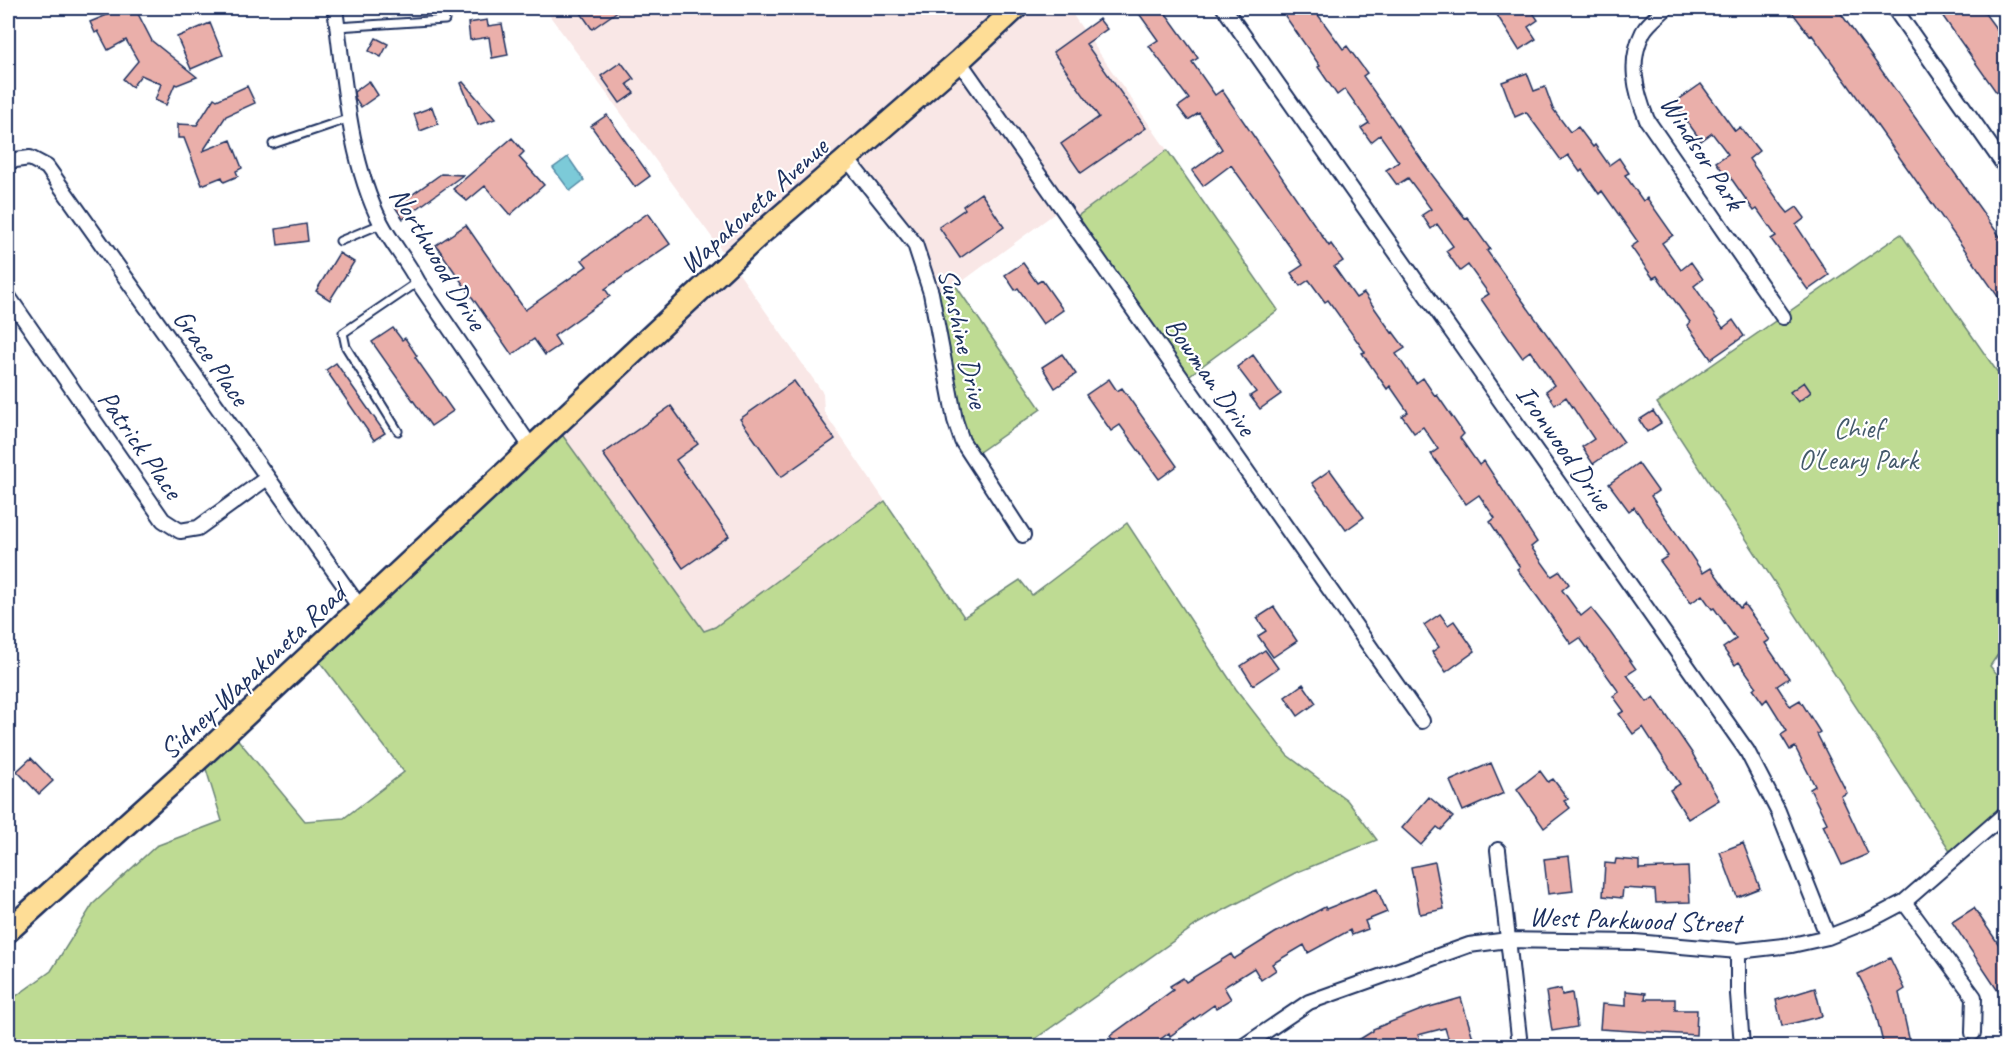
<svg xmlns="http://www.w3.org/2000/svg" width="2013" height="1054" font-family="Caveat,sans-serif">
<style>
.built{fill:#f9e7e6}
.green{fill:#bedb93;stroke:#6c8578;stroke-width:1.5}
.water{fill:#7bcad8;stroke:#558ca7;stroke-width:1.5}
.building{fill:#eaafaa;stroke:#1b2f5e;stroke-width:1.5}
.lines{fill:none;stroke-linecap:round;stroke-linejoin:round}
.service-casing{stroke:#1b2f5e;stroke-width:11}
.minor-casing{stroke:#1b2f5e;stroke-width:18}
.primary-casing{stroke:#1b2f5e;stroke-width:26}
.service{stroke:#fff;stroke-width:7}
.minor{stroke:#fff;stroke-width:14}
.primary{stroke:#fedd96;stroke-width:21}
.labels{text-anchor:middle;stroke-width:4.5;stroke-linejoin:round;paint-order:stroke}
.street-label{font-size:28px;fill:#1b2f5e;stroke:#fff}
.park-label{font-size:28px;fill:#445a6b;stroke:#fff}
</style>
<rect width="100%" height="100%" fill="#fff"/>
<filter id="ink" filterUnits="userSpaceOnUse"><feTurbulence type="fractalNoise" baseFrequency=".0167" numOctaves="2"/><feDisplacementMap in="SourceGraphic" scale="12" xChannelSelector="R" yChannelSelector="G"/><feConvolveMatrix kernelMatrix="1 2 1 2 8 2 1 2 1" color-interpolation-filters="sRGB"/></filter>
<g filter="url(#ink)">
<path class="built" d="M544,8H1068L1167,150L1071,221L1062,208L956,286L931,293L915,244L847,159L731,262L823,393L824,412L885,501L715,627L704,632L555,425L730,262Z"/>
<path class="green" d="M1167,150L1278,310L1183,380L1071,221Z
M1901,234L2005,383V644L1990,666L2005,683V813L1955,858L1657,403Z
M956,286L1041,409L972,457L962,441L931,293Z
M555,425L704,631L715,627L885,501L964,617L1020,580L1032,595L1127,523L1236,689L1287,755L1347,800L1377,840L1295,873L1199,923L1025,1046H8V1002L51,971L93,904L156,846L222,821L202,756L230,730L305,821L344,818L404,772L313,653Z"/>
<path class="water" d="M568,157L584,180L570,191L553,168Z"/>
<path class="building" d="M124,8H135L152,41L197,77L177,85L175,84L166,105L155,100L161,84L141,75L132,87L123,79L138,61L126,40L108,50L98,31L95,33L90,22Z
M588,8H622L592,29L581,13Z
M1135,8H1162L1198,58L1192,62L1215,95L1222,90L1329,246L1331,244L1343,261L1334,267L1356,298L1364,293L1392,333L1393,332L1405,348L1396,354L1416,383L1423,378L1435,396L1437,395L1464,434L1460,438L1479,465L1484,461L1537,542L1531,547L1552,576L1560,571L1569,584L1562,590L1581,616L1591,608L1610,632L1636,669L1627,675L1647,702L1654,697L1692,753L1719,800L1688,819L1670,790L1680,784L1643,727L1633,734L1619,714L1624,711L1613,696L1619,692L1580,638L1571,644L1539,599L1517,569L1520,567L1490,522L1495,518L1479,495L1466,504L1431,454L1438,449L1423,427L1414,433L1402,416L1408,412L1390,386L1387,389L1362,353L1365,352L1328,300L1325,302L1309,280L1300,286L1291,273L1303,265L1231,165L1203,186L1192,171L1222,149L1199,113L1188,120L1178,107L1189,99L1149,46L1158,40Z
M1290,8H1313L1343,49L1347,46L1367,73L1363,76L1433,176L1465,218L1467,217L1490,249L1487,251L1624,442L1593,464L1582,447L1594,439L1566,397L1555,405L1546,391L1554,385L1530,351L1522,357L1492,315L1481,299L1489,294L1468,265L1460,271L1446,251L1453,246L1437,224L1431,229L1422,215L1431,209L1408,178L1397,185L1386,170L1399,162L1380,135L1371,142L1361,128L1369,123L1345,89L1337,95L1318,67L1320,66L1283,13Z
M1508,8H1530L1538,20L1528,27L1536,39L1519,50L1497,15Z
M1798,8H1837L2006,245V308L1847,83L1812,35L1810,36L1792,12Z
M1937,8H1981L2006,42V106Z
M1099,19L1107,29L1086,44L1146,128L1081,173L1061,144L1099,117L1053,52Z
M487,20L488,26L502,24L508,55L492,58L489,37L470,40L468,23Z
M210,23L223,55L191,69L177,37Z
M376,38L388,44L381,57L369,51Z
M621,62L634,79L627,84L634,93L620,103L601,76Z
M1527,73L1534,91L1545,87L1553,109L1570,132L1578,127L1593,147L1595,145L1609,165L1619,158L1629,173L1625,175L1643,201L1647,198L1673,235L1662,243L1681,270L1691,262L1703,279L1694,286L1723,328L1733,320L1744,336L1711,359L1687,325L1690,322L1657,276L1653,278L1631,247L1638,242L1602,191L1599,194L1582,170L1580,172L1568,155L1561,160L1526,112L1515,117L1502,82Z
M369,81L378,95L361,107L355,98L354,92Z
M463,82L495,119L478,125L461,83Z
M1701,84L1735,131L1740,127L1759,151L1749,159L1783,207L1788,213L1797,207L1805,218L1796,225L1829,275L1808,290L1771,239L1776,236L1757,209L1754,211L1728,174L1726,176L1716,162L1728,154L1712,133L1701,141L1674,103Z
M247,86L255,103L226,116L203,151L231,140L242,168L236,171L238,176L224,182L222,177L202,185L184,138H178V124L197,125L214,98L217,100Z
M432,107L438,124L420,131L414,114Z
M607,115L650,176L635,187L591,126Z
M512,138L524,152L519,157L544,185L510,215L485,186L467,201L453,189Z
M441,174L463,175L403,219L395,207Z
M981,193L1004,227L960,258L939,227L965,209L963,206Z
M648,213L670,244L605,289L610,296L554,336L560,345L545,355L534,339L512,355L436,245L466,225L525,310L587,266L582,260Z
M306,224L308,241L278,245L276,229Z
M339,253L354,262L330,300L316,291Z
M1023,263L1037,283L1042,280L1063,310L1043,324L1018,288L1015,290L1005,275Z
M393,328L402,340L405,338L417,356L415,357L453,411L431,426L372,342Z
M1062,354L1076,374L1055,388L1042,367Z
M1253,355L1281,394L1260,409L1250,396L1256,392L1237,367Z
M336,363L385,433L374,440L326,370Z
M1109,379L1117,391L1122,388L1177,466L1159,479L1120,425L1111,431L1086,395Z
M794,381L835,439L781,477L740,419Z
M1804,382L1811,392L1798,402L1790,392Z
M671,406L698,444L676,460L729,536L683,568L603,454Z
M1653,411L1661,423L1647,432L1639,420Z
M1638,463L1658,491L1651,496L1703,573L1711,568L1740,608L1744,604L1770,640L1765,643L1789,678L1777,686L1790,706L1800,700L1820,732L1817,734L1847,793L1841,796L1868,854L1842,865L1823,825L1827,823L1810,789L1815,786L1795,747L1790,750L1781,735L1787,731L1767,699L1763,703L1753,689L1756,686L1739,662L1735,665L1723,648L1736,639L1714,608L1712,609L1702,595L1691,603L1660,561L1668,556L1634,507L1629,511L1609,484Z
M1330,470L1364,517L1346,530L1312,483Z
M1274,607L1297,641L1273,657L1258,636L1266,631L1257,618Z
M1440,614L1448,625L1454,621L1475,651L1446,672L1432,652L1439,647L1424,625Z
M1265,650L1278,668L1253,685L1241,666Z
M1303,684L1316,703L1298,716L1285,697Z
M31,758L53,781L39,794L17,771Z
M1491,763L1504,793L1463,811L1450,781Z
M1540,771L1548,782L1553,779L1568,799L1564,801L1570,808L1544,828L1517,789Z
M1429,797L1453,817L1441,830L1437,827L1421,845L1402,828Z
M1743,843L1760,888L1737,897L1720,852Z
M1569,856L1573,891L1548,894L1544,859Z
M1616,859L1639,861V869L1688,867L1690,902L1656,903L1655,890L1623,888L1622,898L1603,896L1605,863L1615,864Z
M1435,862L1444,909L1420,914L1411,867Z
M1377,889L1387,912L1365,921L1368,929L1352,935L1350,930L1308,953L1304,945L1272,964L1276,970L1261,980L1254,968L1224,987L1231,999L1216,1008L1214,1005L1170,1036L1169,1033L1150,1047H1117L1110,1036L1173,990L1170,986L1183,978L1186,982L1231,954L1234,959L1275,933L1325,907L1326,909Z
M1974,908L2006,955V1003L1952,922Z
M1890,958L1905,989L1899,993L1911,1047H1884L1874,1006L1858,974Z
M1815,988L1822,1016L1782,1026L1776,1000Z
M1561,989L1562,995L1572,993L1577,1027L1552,1031L1546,992Z
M1626,991L1646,993L1645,999H1675V1010H1697L1696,1035L1600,1029L1602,1004L1626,1006Z
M1461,998L1473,1038L1450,1044L1445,1028L1418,1035L1423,1047H1347L1373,1031V1029L1426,1008Z"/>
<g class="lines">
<g class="service-casing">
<path id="service" d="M337,27L445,20
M273,144L350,118
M340,241L381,224
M398,431L346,347L343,333L418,282"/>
</g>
<g class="minor-casing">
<path id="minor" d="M335,8C344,77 349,161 381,223C392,244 407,261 418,282L531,447
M1224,8L1747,751L1778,811L1828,937
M1666,8C1659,15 1648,23 1643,32C1628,62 1635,90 1647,120L1783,317
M1894,8L2006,168
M959,61L1422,721
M847,159L915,244L931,293L955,420L962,441L1023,535
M8,161L30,158L47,167L361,609
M8,296L163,520L180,531L198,528L267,478
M1498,850L1520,1046
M1904,902L1974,997L1973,1033
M1738,951V994L1742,1046
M1244,1046L1309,1002L1469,945L1508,940L1635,942L1738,951L1792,945L1828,937L1868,921L1904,902L2006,813"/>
</g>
<g class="primary-casing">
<path id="primary" d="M8,931L202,756L757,237L959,61L1016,8"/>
</g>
<use href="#service" class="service"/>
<use href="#minor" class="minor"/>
<use href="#primary" class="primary"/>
</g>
</g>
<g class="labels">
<g class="street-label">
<text transform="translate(1703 152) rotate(57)" y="10">Windsor Park</text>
<text transform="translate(753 205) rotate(-42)" y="10">Wapakoneta Avenue</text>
<text transform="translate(439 258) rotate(59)" y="10">Northwood Drive</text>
<text transform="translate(964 338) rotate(77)" y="10">Sunshine Drive</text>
<text transform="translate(212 357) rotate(55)" y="10">Grace Place</text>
<text transform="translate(1211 376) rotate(55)" y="10">Bowman Drive</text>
<text transform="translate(141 444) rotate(55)" y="10">Patrick Place</text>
<text transform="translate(1565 447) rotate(55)" y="10">Ironwood Drive</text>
<text transform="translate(252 671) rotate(-43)" y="10">Sidney-Wapakoneta Road</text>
<text transform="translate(1635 919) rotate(2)" y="10">West Parkwood Street</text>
</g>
<g class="park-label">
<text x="1858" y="437">Chief<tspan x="1858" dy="32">O'Leary Park</tspan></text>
</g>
</g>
<rect width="2013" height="1054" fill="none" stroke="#fff" stroke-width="30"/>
<rect x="15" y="15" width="1983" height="1024" fill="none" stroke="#1b2f5e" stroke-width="2" filter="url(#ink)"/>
</svg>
